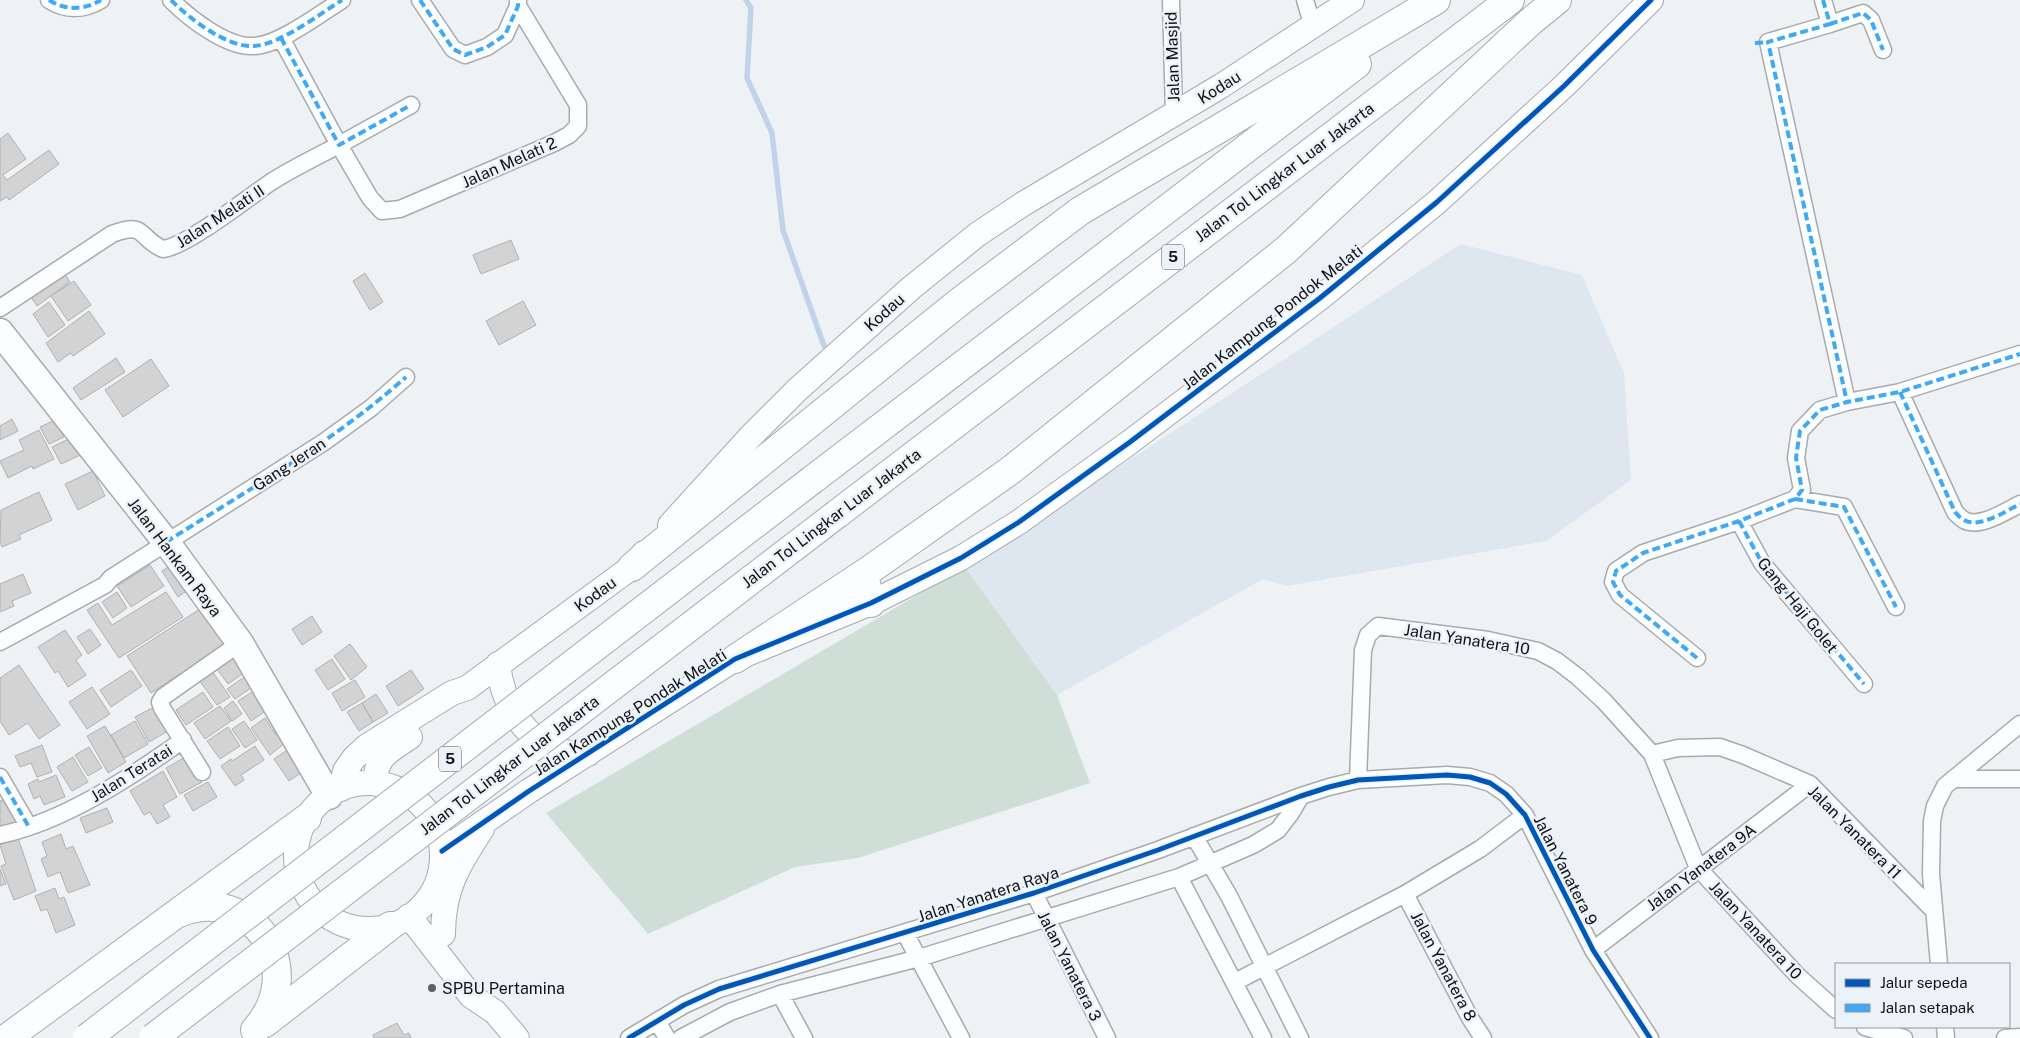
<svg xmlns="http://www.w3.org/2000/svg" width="2020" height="1038" font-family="'Public Sans',sans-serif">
<rect width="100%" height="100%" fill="#eef2f5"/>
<!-- built -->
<path fill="#dee7ef" d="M1461 244 1582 275 1624 373 1631 480 1546 541 1287 586 1263 579 1057 695 965 567Z"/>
<!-- green -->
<path fill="#cfdfd8" d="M965 567 1057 695 1090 783 858 858 795 867 648 934 546 813Z"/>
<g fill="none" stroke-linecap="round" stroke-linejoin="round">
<!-- stream -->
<path stroke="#c1d3e8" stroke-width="5.5" d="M746 0 751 8 747 78 772 133 783 230 824 346"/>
</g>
<!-- building -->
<path fill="#d3d3d3" stroke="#b0b1b1" d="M8 133 26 159 3 175 7 180 49 150 59 164 9 200 7 197 0 201V139Z
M511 240 519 259 481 274 473 255Z
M63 271 70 282 37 306 29 294Z
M365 273 383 302 370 310 353 281Z
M74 281 91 305 68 321 51 296Z
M523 301 536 325 499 345 486 321Z
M49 302 65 325 48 337 33 314Z
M89 311 105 334 73 356 71 353 58 362 46 343Z
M116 358 125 372 81 400 73 388Z
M151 359 169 386 123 417 105 390Z
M12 419 18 431 0 440V426Z
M55 420 64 437 49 444 40 427Z
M39 430 54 459 33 469 32 466 8 478 0 461 24 450 19 440Z
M79 434 87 452 61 464 52 447Z
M93 471 105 496 78 510 65 484Z
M39 492 52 520 19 535 21 539 2 547 0 542 1 510Z
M179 560 195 585 178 597 162 571Z
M150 565 164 586 131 607 117 586Z
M23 574 31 593 12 601 14 606 0 612V584Z
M117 592 127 608 113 618 102 602Z
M166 592 183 617 119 658 87 610 98 603 112 625Z
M203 607 227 643 151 693 127 656Z
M312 616 322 632 302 645 292 629Z
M90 629 101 645 88 654 77 637Z
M65 630 82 655 76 660 86 675 68 687 58 671 55 673 38 647Z
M350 644 367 667 351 680 334 656Z
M235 657 245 672 228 684 217 669Z
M332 659 345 679 328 690 315 670Z
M19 665 60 725 39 739 28 723 9 735 0 721V678Z
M131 670 142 686 111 707 100 690Z
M411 670 424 689 398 706 386 686Z
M212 671 230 697 217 705 199 680Z
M253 671 260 682 235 699 227 689Z
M355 680 365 697 342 711 332 693Z
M92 687 110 714 87 729 69 702Z
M260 687 273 706 251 721 238 701Z
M203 692 213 707 186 725 176 710Z
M376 694 388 713 373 722 362 703Z
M233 701 242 714 232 721 224 708Z
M362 703 373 722 359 731 347 712Z
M220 706 231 721 205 739 194 723Z
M154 707 168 731 149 742 135 717Z
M265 718 276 735 285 729 291 738 270 755 251 728Z
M135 721 148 744 124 758 111 735Z
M244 721 257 740 245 748 232 729Z
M105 726 126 762 108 773 87 736Z
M228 727 240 746 220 759 207 741Z
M42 745 52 772 37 777 31 763 20 767 15 756Z
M255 746 264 760 241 775 244 780 235 786 221 766 231 759 232 761Z
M89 747 102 768 88 776 75 755Z
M290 748 305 770 289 781 274 759Z
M187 756 202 782 180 794 166 768Z
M73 757 88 782 72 791 57 767Z
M163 771 177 797 163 805 170 817 157 824 150 812 144 815 130 791Z
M56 775 65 797 44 805 40 796 34 799 28 784 38 779 39 782Z
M208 782 217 797 193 811 184 795Z
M8 797 18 823 0 830V801Z
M107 808 113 822 86 833 80 818Z
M61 834 66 849 73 846 90 885 68 893 60 872 48 877 41 859 47 856 42 842Z
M18 838 36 891 14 900 1 866 6 864 0 845Z
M0 869 6 884 0 886Z
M55 888 59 899 64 897 75 925 56 933 47 909 41 911 35 896Z
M397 1023 404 1035 409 1033 411 1038H374L373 1035Z"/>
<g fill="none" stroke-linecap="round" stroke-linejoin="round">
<defs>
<path id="street" d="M49 0C66 11 84 10 101 0
M171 0C189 18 227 48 254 46 279 45 320 14 342 0
M420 0 453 49 465 55 487 47 505 35 518 6V0
M1171 0 1174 115
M1305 0 1313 27
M1823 0 1830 24 1768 42 1847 402
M1830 24 1863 13 1871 20 1883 50
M281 38 339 145 411 105
M0 308 112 234C148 221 137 238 163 249 186 247 249 197 271 182 293 168 316 157 339 145L370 198 382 211 400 209 554 143 569 135 578 126V105L518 6
M1900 392 1955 512C1957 514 1960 518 1964 520 1979 529 2006 511 2020 504
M1795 499 1844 507 1896 607
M1739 521 1762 563 1864 684
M0 642 105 585 111 578 324 442 371 408 406 377
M1697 658 1620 595 1613 582 1616 571 1643 553 1739 521 1795 499 1802 490 1796 458 1800 431 1820 410 1847 402 1900 392 2020 354
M1652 754 1678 748 1720 747 1743 755 1810 784 1934 911
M202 772 162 708 160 702 163 697 240 643
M0 777 29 827
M1953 779H2020
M1358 780 1363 650 1368 635 1378 626 1488 640 1538 651 1557 661 1578 677 1604 701 1652 754 1698 868 1798 976 1836 1010
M0 835C63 822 131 777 183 740
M1194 836 1229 896 1300 1038
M1179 877 1263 1038
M1034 893 1107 1038
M1405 894 1470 1018 1483 1038
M905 933 961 1038
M1593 950 1810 784
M1939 964 1931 874 1932 821 1935 806 1945 786 2020 724
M1235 982 1405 894 1480 849 1525 815
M780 994 804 1038
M657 1021 667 1038
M1865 1027 1904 1038
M1945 1027 1946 1038
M629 1038 684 1005 719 989 1034 893 1158 850 1301 796 1329 787 1358 780 1447 775 1470 777 1490 783 1506 794 1525 815 1593 950 1650 1038
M681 1038 730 1012 780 994 919 958 1179 877 1253 845 1278 830 1291 813 1301 796
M2005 1038 2020 1037"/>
<path id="secondary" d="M670 525 750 437 797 390 911 288 978 234 1023 204 1221 86 1352 0
M498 664C502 702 523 739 561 751 569 754 579 753 588 754
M296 856a73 73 0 1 1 146 0a73 73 0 1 1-146 0Z
M376 784C374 756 390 751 410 737
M341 789 345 771 354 758 367 746 452 693 467 688 632 567 644 553
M442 851 529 791 735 659 871 603 961 558 1019 522 1130 442 1320 298 1437 202 1564 86 1651 0
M409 916 471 996 495 1012 517 1038
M443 934C443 890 458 865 482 829"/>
<path id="primary" d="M0 332 170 547 240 643 329 796"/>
<path id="highway" d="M812 480 1357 64
M837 514 1510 0
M632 567 958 303 1080 211 1436 0
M871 603 865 580 868 571 1011 470 1286 250 1530 22 1557 0
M735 659 868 571
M179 913C252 883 310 969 255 1030
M265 1023 390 926
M7 1038 307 818"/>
</defs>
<!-- street casing -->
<use href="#street" stroke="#a8abae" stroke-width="19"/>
<!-- secondary casing -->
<use href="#secondary" stroke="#a8abae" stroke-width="26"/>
<!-- primary casing -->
<use href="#primary" stroke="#a8abae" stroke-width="29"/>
<!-- highway casing -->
<use href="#highway" stroke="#a8abae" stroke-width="30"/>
<!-- street -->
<use href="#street" stroke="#fcfdfe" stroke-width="16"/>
<!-- secondary -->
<use href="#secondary" stroke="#fcfdfe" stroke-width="24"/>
<!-- primary -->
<use href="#primary" stroke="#fcfdfe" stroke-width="26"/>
<!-- highway -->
<use href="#highway" stroke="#fcfdfe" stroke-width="28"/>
<defs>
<path id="highway-bridge" d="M87 1038 812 480
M153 1038 837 514"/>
</defs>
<!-- highway-bridge casing -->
<use href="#highway-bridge" stroke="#a8abae" stroke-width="30" stroke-linecap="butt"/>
<!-- highway-bridge -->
<use href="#highway-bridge" stroke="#fcfdfe" stroke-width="28"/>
<!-- quiet -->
<path stroke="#3fa9f5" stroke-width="4" stroke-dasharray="8 4" stroke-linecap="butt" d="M49 0C66 11 84 10 101 0
M171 0C189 18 227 48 254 46 279 45 320 14 342 0
M420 0 453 49 465 55 487 47 505 35 518 6V0
M1823 0 1830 24 1768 42 1847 402
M1830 24 1863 13 1871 20 1883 50
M281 38 339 145 411 105
M1755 43 1768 42
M1900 392 1955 512C1957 514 1960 518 1964 520 1979 529 2006 511 2020 504
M1795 499 1844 507 1896 607
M1739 521 1762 563 1864 684
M166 542C248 490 333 442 406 377
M1697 658 1620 595 1613 582 1616 571 1643 553 1739 521 1795 499 1802 490 1796 458 1800 431 1820 410 1847 402 1900 392 2020 354
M0 777 29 827"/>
<defs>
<path id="cycleway" d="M442 851 529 791 735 659 871 603 961 558 1019 522 1130 442 1320 298 1437 202 1564 86 1651 0
M629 1038 684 1005 719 989 1034 893 1158 850 1301 796 1329 787 1358 780 1447 775 1470 777 1490 783 1506 794 1525 815 1593 950 1650 1038"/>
</defs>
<!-- cycleway casing -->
<use href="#cycleway" stroke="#ebf2f8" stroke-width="8"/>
<!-- cycleway -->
<use href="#cycleway" stroke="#0057b8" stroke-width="5"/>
</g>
<!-- markers -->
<circle fill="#5e6063" stroke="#ebf2f8" stroke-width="2" cx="432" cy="988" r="5"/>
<g text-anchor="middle" stroke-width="5" stroke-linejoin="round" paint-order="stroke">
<!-- shield labels -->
<g fill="#ebf2f8" stroke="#525558" stroke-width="1">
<rect x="1162" y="244.5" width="22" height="25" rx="4"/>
<rect x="439" y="746.5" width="22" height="25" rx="4"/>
</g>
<g font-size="15" font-weight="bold" fill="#101214">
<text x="1173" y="262">5</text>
<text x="450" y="764">5</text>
</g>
<!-- street labels -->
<g font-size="16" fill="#101214" stroke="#ebf2f8">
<text transform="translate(1172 57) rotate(-92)" y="6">Jalan Masjid</text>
<text transform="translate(1219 87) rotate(-32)" y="6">Kodau</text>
<text transform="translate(509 162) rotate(-24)" y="6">Jalan Melati 2</text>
<text transform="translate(1284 172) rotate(-37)" y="6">Jalan Tol Lingkar Luar Jakarta</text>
<text transform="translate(220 216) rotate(-33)" y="6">Jalan Melati II</text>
<text transform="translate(884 312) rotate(-42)" y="6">Kodau</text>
<text transform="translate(1272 317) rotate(-38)" y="6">Jalan Kampung Pondok Melati</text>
<text transform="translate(289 464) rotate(-33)" y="6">Gang Jeran</text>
<text transform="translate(831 518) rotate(-37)" y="6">Jalan Tol Lingkar Luar Jakarta</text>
<text transform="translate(175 557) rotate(53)" y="6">Jalan Hankam Raya</text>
<text transform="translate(595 594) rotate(-36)" y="6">Kodau</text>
<text transform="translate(1798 605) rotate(51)" y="6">Gang Haji Golet</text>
<text transform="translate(1467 639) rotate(9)" y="6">Jalan Yanatera 10</text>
<text transform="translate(630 712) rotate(-32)" y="6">Jalan Kampung Pondak Melati</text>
<text transform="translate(509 765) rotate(-37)" y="6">Jalan Tol Lingkar Luar Jakarta</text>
<text transform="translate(131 773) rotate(-32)" y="6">Jalan Teratai</text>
<text transform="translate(1855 832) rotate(45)" y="6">Jalan Yanatera 11</text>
<text transform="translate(1701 867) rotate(-37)" y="6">Jalan Yanatera 9A</text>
<text transform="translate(1566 870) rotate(63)" y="6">Jalan Yanatera 9</text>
<text transform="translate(988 894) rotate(-18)" y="6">Jalan Yanatera Raya</text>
<text transform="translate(1756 930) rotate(47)" y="6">Jalan Yanatera 10</text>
<text transform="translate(1070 966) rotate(63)" y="6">Jalan Yanatera 3</text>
<text transform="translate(1444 966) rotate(62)" y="6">Jalan Yanatera 8</text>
</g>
<!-- poi labels -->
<g font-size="16" fill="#101214" stroke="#ebf2f8" text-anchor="start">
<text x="442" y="994">SPBU Pertamina</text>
</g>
</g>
<!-- legend -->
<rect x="1835" y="963" width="175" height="65" fill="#ebf2f8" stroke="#93989d"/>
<rect x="1845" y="979" width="25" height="8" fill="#0057b8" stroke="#93989d"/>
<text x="1880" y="988" font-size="15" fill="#101214">Jalur sepeda</text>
<rect x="1845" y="1004" width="25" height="8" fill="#3fa9f5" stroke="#93989d"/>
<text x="1880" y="1013" font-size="15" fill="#101214">Jalan setapak</text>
</svg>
